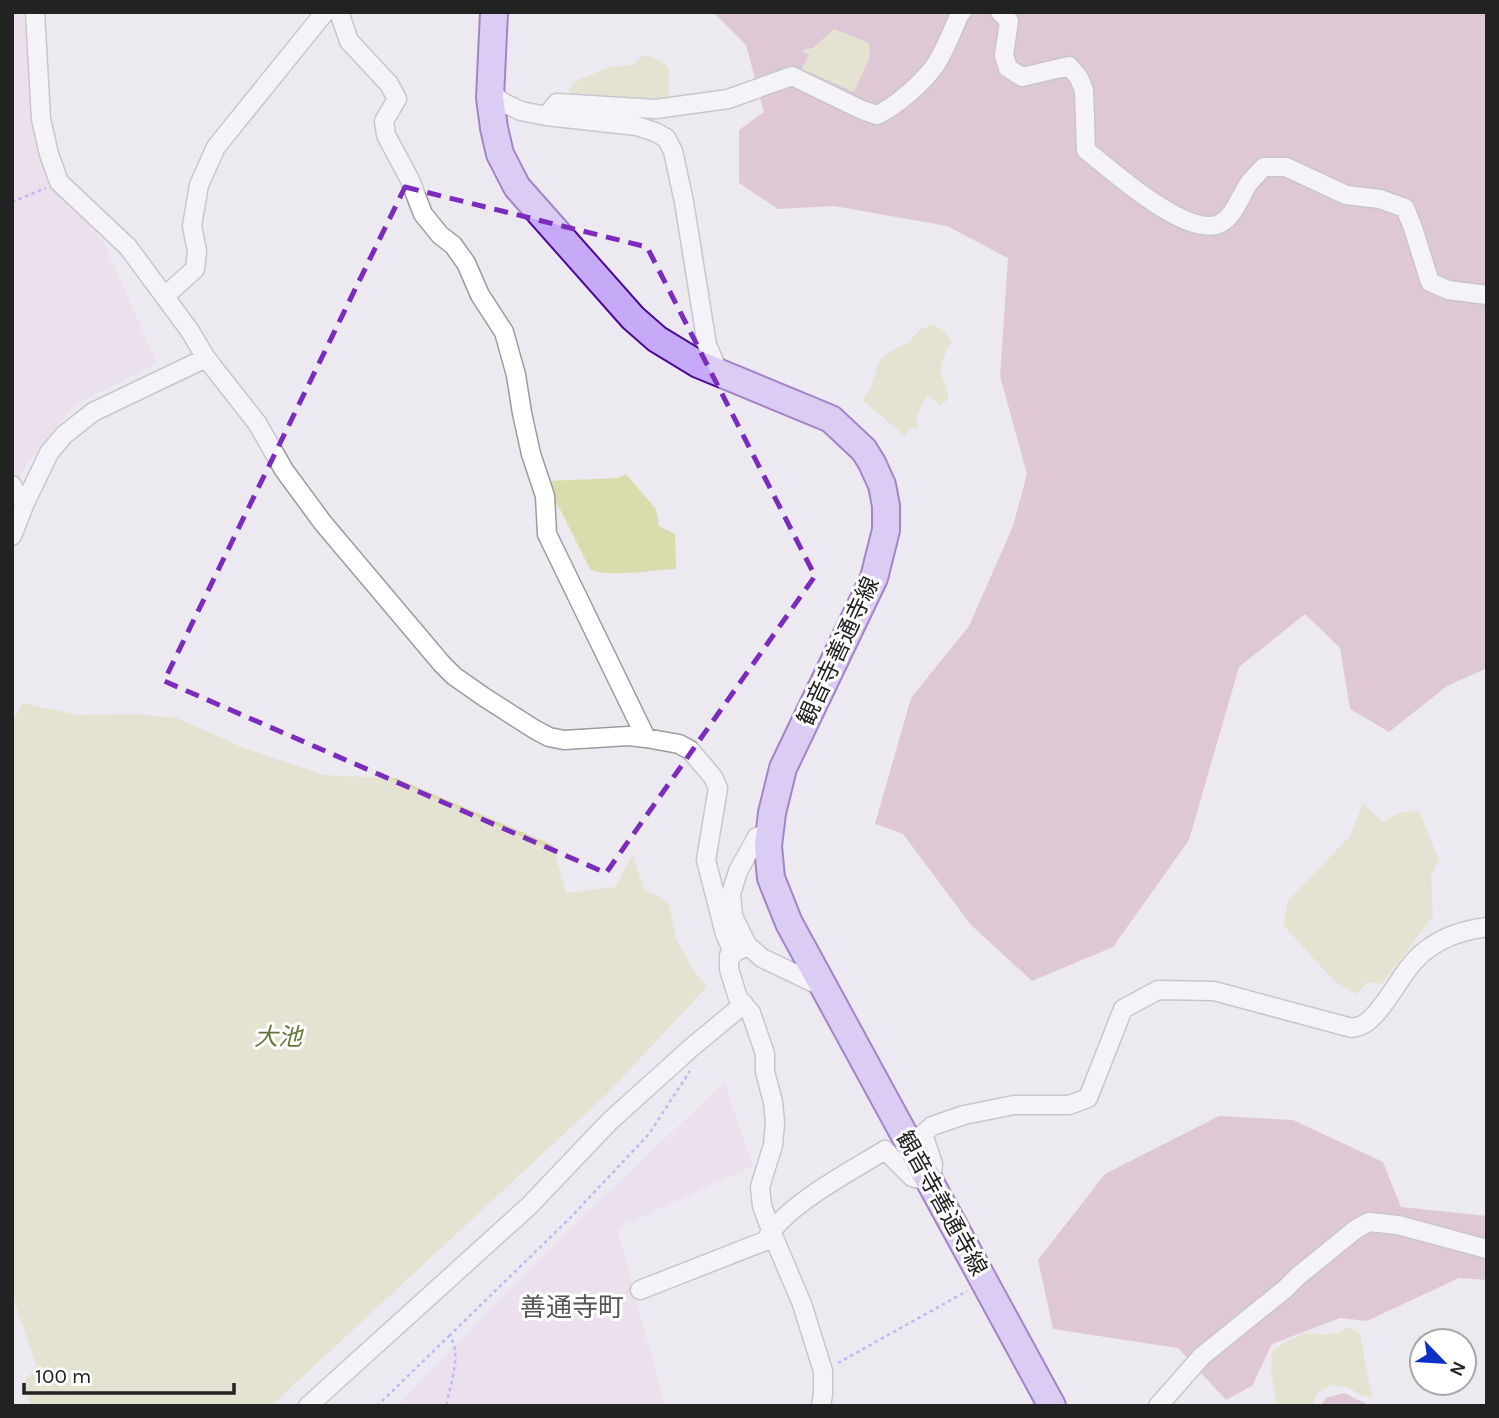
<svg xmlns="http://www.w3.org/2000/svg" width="1499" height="1418" font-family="Karla,'Noto Sans JP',sans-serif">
<rect width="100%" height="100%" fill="#ede9f1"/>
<!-- farmland -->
<path fill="#ebd6ee" d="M12 12H23L44 173 104 243 157 363 74 405 25 467 12 493Z
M724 1082 753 1166 617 1228 665 1406H396L566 1233Z"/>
<!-- forest -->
<path fill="#cea1b7" d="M713 12H1487V668L1447 686 1389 732 1350 709 1340 648 1305 614 1239 667 1189 840 1113 947 1032 981 971 925 903 834 875 824 911 698 969 626 1013 526 1027 474 1000 376 1008 258 947 226 834 206 778 209 739 183V130L764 112 746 45Z
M1219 1116 1293 1120 1383 1162 1401 1207 1487 1216V1280L1459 1278 1367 1321 1340 1318 1272 1344 1252 1386 1226 1400 1178 1348 1053 1329 1038 1260 1105 1174Z
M1344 1393 1371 1406H1320L1326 1398Z"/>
<!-- water -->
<path fill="#dadcad" d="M834 29 869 43 870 57 854 92 802 69 809 55 801 50 813 48Z
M648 56 661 61 669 69V102L566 99 570 89 577 80 611 67 633 65 640 57Z
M932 325 945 331 952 342C935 369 941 370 949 398L941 406 928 396 923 402 916 418 918 429 910 428 907 432 906 437 862 400 870 390 879 361 889 352 909 342 919 330Z
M626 474 656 509 659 526 675 534 676 569C655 570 607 578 590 569L560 509 550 495 548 481 618 478Z
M22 703 78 715 136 714 177 718 244 748 324 775 396 778 553 845 566 893 615 887 633 854 644 890 658 896 669 904 676 939 692 968 707 987 607 1094 271 1406H30L24 1381 37 1368 12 1294V721Z
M1363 803 1383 822 1400 812 1419 811 1439 860 1431 876 1433 916 1382 984 1369 982 1356 994 1335 982 1283 925 1288 901 1350 836Z
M1349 1327 1360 1334 1372 1398 1360 1395 1351 1389 1332 1384 1317 1394 1312 1406H1277L1271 1372 1272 1352 1286 1341 1306 1333 1324 1335 1338 1333Z"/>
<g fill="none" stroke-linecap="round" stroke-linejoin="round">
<defs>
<path id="minor" d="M35 12 41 119 49 154 59 182 128 247 190 331 206 358 257 423 284 470 323 523 442 664 454 676 484 697 534 729 549 737 564 740 628 736 646 738 679 744 690 750 713 777 718 788 706 860 725 934 734 954
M339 12 349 41 389 84 397 99 384 121 386 135 410 180 423 214 440 235 453 245 466 263 480 295 504 332 516 375 522 413 531 454 545 496 547 534 646 738
M1000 12 1009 21 1004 55 1008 68 1022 77 1069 66 1079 78 1084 90 1086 150C1110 169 1189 241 1221 223 1235 215 1240 196 1249 183 1253 178 1259 172 1264 167H1286L1346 195 1380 199 1405 208 1413 228 1430 282 1448 290 1487 295
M490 90 502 102 521 111 546 116 637 126 655 132 666 138 673 151 684 202 707 345 719 373
M546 116 557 103 656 109 728 99 792 76 862 110 877 115C895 107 925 81 936 64 946 49 952 30 960 14L962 12
M165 296 195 269 197 251 192 226 199 185 216 147 325 12
M12 485 15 491 25 503
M12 536 25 503 49 453 64 435 93 412 206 358
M770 832 757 837 738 871 731 894 733 916 747 945 762 958 825 988
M747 945 729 956V969L738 998 751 1013 765 1054V1072L773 1102 775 1123 773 1145 760 1187 762 1206 774 1238 802 1304 823 1371V1394L821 1406
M640 1290 765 1241C785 1205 850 1172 885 1150L912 1177 931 1182 933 1164 923 1134 932 1126 964 1115 1014 1105H1069L1088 1098 1123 1009 1158 990 1214 991 1352 1028C1355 1027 1359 1027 1362 1025 1377 1019 1397 983 1407 970 1426 943 1455 931 1487 927
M308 1406 529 1206 610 1121 692 1047 744 1004
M1158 1406 1202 1356 1285 1289 1297 1277 1356 1229 1369 1222 1398 1225 1487 1249"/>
<path id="primary" d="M494 12 490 98 494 128 500 154 517 187 633 318 657 339 698 364 831 419 864 450 872 463 882 485 886 506V530L874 578 783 768 772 813 768 846 771 878 789 923 1052 1406"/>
</defs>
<!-- minor casing -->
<use href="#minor" stroke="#9c9c9c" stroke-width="21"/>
<!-- primary casing -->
<use href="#primary" stroke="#4c0a96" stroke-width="30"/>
<!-- path -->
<path stroke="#7a85f2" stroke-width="2.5" stroke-dasharray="3.5 3.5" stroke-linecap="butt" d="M12 202 46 188
M449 1336 570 1218 649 1134 690 1071
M838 1363 967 1291
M377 1406 449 1336C463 1351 450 1386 446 1406"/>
<!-- minor -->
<use href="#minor" stroke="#fff" stroke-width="18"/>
<!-- primary -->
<use href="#primary" stroke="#c6a9f7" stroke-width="26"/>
</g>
<!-- marked area -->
<path d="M0 0H1499V1418H0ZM405 187 647 247 815 576 606 873 164 681Z" fill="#ede9f1" fill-opacity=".55" fill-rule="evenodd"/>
<path fill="none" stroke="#7b2cbf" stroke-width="5" stroke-dasharray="14 9" stroke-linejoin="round" d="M405 187 647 247 815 576 606 873 164 681Z"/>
<g text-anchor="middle" stroke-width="6" stroke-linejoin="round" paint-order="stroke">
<!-- street labels -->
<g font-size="23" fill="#222" stroke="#fff">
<text transform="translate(838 651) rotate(-65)" y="8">観音寺善通寺線</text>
<text transform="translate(942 1203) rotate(61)" y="8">観音寺善通寺線</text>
</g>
<!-- water labels -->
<g font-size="24" font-style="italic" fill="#64763c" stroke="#fff">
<text x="278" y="1045">大池</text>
</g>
<!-- quarter labels -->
<g font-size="26" fill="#555" stroke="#fff">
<text x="572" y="1316">善通寺町</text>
</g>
</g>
<!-- border -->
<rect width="1499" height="1418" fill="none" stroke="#222222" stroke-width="28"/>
<!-- north arrow -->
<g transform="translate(1443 1362) rotate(115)"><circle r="33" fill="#ffffff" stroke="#a7a7a7" stroke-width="2"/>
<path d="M0-5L12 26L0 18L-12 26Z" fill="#0d31c6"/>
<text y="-10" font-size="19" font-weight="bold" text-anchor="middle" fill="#222222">N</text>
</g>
<!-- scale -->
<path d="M24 1383v10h210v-10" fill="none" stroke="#222222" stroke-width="3.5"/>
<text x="35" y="1383" font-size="21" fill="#222222" stroke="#ffffff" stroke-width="5" paint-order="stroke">100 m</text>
</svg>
